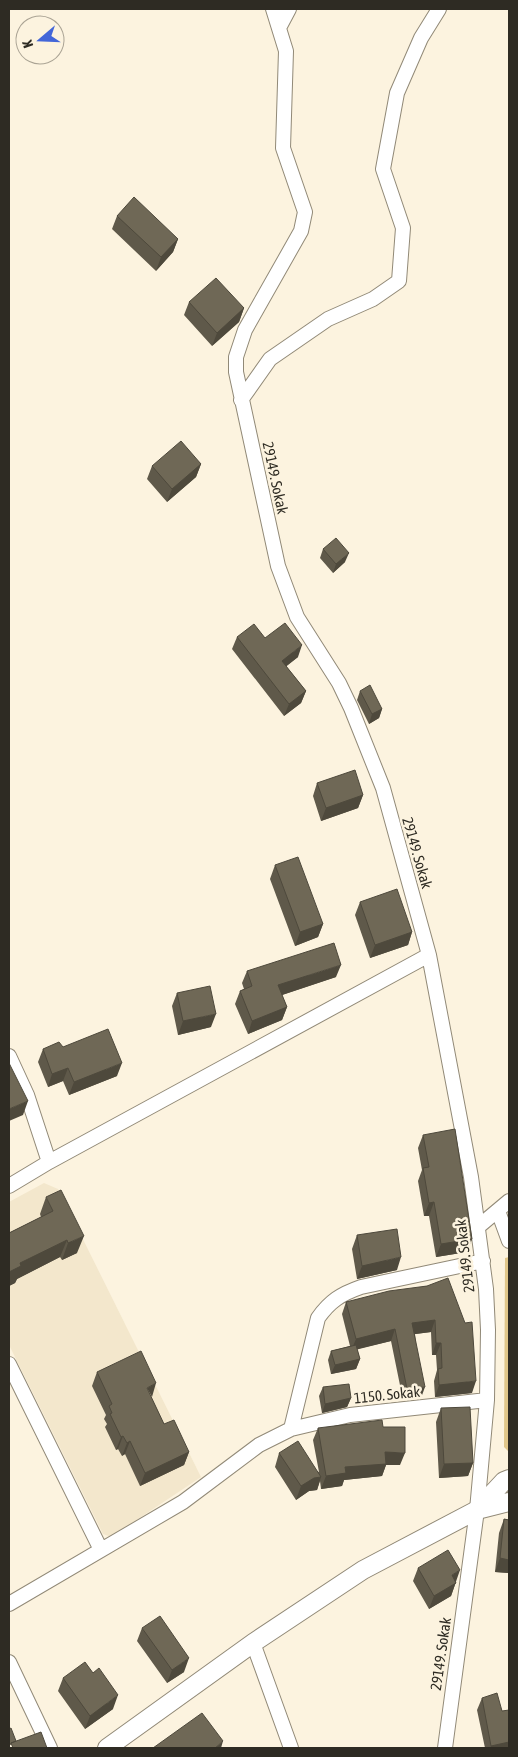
<svg xmlns="http://www.w3.org/2000/svg" width="518" height="1757" font-family="'Asap Condensed',sans-serif">
<rect width="100%" height="100%" fill="#fcf3df"/>
<!-- built -->
<path fill="#f3e7cc" d="M44 1183 58 1189 201 1477 111 1537 103 1534 9 1345V1202Z"/>
<!-- green -->
<path fill="#e0c689" d="M509 1257V1452L504 1447 505 1258Z"/>
<g fill="none" stroke-linecap="round" stroke-linejoin="round">
<defs>
<path id="minor" d="M273 9 286 51 283 148 305 212 301 231 245 330 236 357V372L278 566 297 617 339 683 351 708 383 788 429 955 471 1177 486 1289 488 1330 487 1400 477 1510 445 1748
M280 26 289 9
M241 400 270 359 328 319 373 299 399 281 403 228 383 169 397 93 421 38 439 9
M9 1056 27 1095 49 1162
M9 1186 49 1162 429 955
M498 1211 509 1241
M478 1227 509 1201
M9 1364 101 1550
M291 1429 350 1415 487 1400
M9 1604 183 1502 259 1445 291 1429 318 1318C330 1301 341 1294 361 1287L483 1261
M253 1643 291 1748
M9 1662 50 1748"/>
<path id="major" d="M477 1510 504 1481 509 1479
M107 1748 253 1643 363 1570 477 1510 509 1502"/>
</defs>
<!-- minor casing -->
<use href="#minor" stroke="#918977" stroke-width="16"/>
<!-- major casing -->
<use href="#major" stroke="#918977" stroke-width="20"/>
<!-- minor -->
<use href="#minor" stroke="#fff" stroke-width="14"/>
<!-- major -->
<use href="#major" stroke="#fff" stroke-width="18"/>
</g>
<!-- wall -->
<path fill="#5f594a" d="M117 216 178 239 173 252 156 271 112 229Z
M189 302 244 308 239 322 212 346 184 315Z
M201 464 196 477 167 502 147 479 152 466Z
M323 549 345 562 333 573 320 558Z
M237 637 265 638 298 657 286 666 306 691 301 703 284 716 232 649Z
M360 691 382 709 379 718 369 724 357 700Z
M317 783 363 795 358 808 321 821 313 796Z
M275 865 323 924 318 937 295 946 270 879Z
M360 902 412 932 408 945 370 958 355 915Z
M247 971 336 977 282 995 287 1007 282 1020 248 1034 235 1004 240 991 244 989 242 983Z
M177 993 211 1027 178 1035 172 1006Z
M63 1047 117 1076 69 1095 63 1081 48 1087 38 1062 43 1049Z
M423 1135 472 1239 467 1252 436 1257 429 1216H424L418 1181 422 1170 418 1148Z
M46 1197 77 1253 62 1260 60 1257 17 1279 15 1283 9 1286V1233L41 1217 40 1214Z
M357 1235 397 1270 357 1279 352 1249Z
M427 1286 472 1393 435 1397 434 1381 437 1370 436 1355H432L431 1332 415 1334 421 1398 403 1400 391 1341 357 1349 360 1359 356 1369 331 1374 328 1360 331 1351 350 1346 342 1314 346 1302Z
M97 1372 151 1397 164 1424 189 1452 184 1465 140 1486 125 1454 122 1456 118 1449 116 1450 105 1427 107 1424 104 1419 106 1415 92 1386Z
M323 1387 351 1398 347 1407 322 1413 319 1396Z
M441 1408 473 1463 468 1476 439 1478 436 1422Z
M383 1427 400 1465H386L382 1476 344 1480 342 1486 321 1489 320 1481 317 1490 309 1491 296 1500 275 1467 279 1453 319 1472 313 1440 318 1428Z
M504 1519 509 1520V1573L495 1572 499 1533Z
M418 1568 456 1582 451 1596 429 1609 413 1581Z
M142 1628 184 1672 167 1683 137 1641Z
M63 1678 113 1709 85 1729 58 1691Z
M482 1698 502 1711 509 1748H485L477 1710Z"/>
<!-- shaded-wall -->
<path fill="#4e493c" d="M178 239 173 252 156 271 161 257Z
M244 308 239 322 212 346 217 333Z
M201 464 196 477 167 502 172 489Z
M349 553 345 562 333 573 336 564Z
M302 645 298 657 278 673 282 661Z
M306 691 301 703 284 716 289 704Z
M382 709 379 718 369 724 372 714Z
M363 795 358 808 321 821 326 808Z
M323 924 318 937 295 946 300 932Z
M412 932 408 945 370 958 375 945Z
M341 965 336 977 273 998 278 985Z
M287 1007 282 1020 248 1034 252 1021Z
M216 1014 211 1027 178 1035 183 1021Z
M122 1063 117 1076 69 1095 74 1082Z
M68 1068 63 1081 48 1087 52 1074Z
M28 1101 23 1115 9 1121V1109Z
M434 1202 429 1216H424L429 1203Z
M84 1236 77 1253 62 1260 68 1243Z
M472 1239 467 1252 436 1257 441 1244Z
M67 1240 60 1257 17 1279 15 1283 9 1286V1272L20 1263Z
M401 1257 397 1270 357 1279 362 1266Z
M435 1320 431 1332 408 1335 412 1323Z
M395 1329 391 1341 351 1351 356 1339Z
M436 1343H441L436 1355H432Z
M360 1359 356 1369 331 1374 335 1365Z
M476 1381 472 1393 435 1397 439 1385Z
M156 1383 152 1397 147 1388Z
M425 1387 421 1398 403 1400 407 1389Z
M351 1398 347 1407 322 1413 325 1404Z
M123 1436 118 1449 116 1450 121 1437Z
M130 1441 125 1454 122 1456 127 1443Z
M189 1452 184 1465 140 1486 145 1473Z
M385 1452 405 1453 400 1465H386L382 1476 344 1480 342 1486 321 1489 326 1476 345 1467Z
M473 1463 468 1476 439 1478 444 1464Z
M321 1477 317 1490 309 1491 296 1500 301 1486 314 1478Z
M500 1558 509 1560V1573L495 1572Z
M460 1570 451 1596 429 1609 434 1596 452 1575Z
M189 1658 184 1672 167 1683 172 1670Z
M118 1695 113 1709 85 1729 90 1716Z
M223 1741 221 1748H215Z
M509 1742V1748H490L491 1746Z"/>
<!-- building -->
<path fill="#6f6856" stroke="#4e493c" d="M134 197 178 239 161 257 117 216Z
M216 278 244 308 217 333 189 302Z
M181 441 201 464 172 489 152 466Z
M336 538 349 553 336 564 323 549Z
M285 623 302 645 282 661 306 691 289 704 237 637 254 624 265 638Z
M370 685 382 709 372 714 360 691Z
M355 770 363 795 326 808 317 783Z
M298 857 323 924 300 932 275 865Z
M397 889 412 932 375 945 360 902Z
M334 943 341 965 278 985 287 1007 252 1021 240 991 252 986 247 971Z
M210 986 216 1014 183 1021 177 993Z
M108 1029 122 1063 74 1082 68 1068 52 1074 43 1049 59 1042 63 1047Z
M9 1063 28 1101 9 1109Z
M455 1129 472 1239 441 1244 434 1202 429 1203 423 1168 429 1167 423 1135Z
M61 1190 84 1236 68 1243 67 1240 20 1263 21 1266 9 1272V1233L53 1211 46 1197Z
M397 1229 401 1257 362 1266 357 1235Z
M448 1278 465 1323 472 1322 476 1381 439 1385 438 1369 442 1368 441 1343H436L435 1320 412 1323 425 1387 407 1389 395 1329 356 1339 346 1302 389 1291 427 1286Z
M356 1345 360 1359 335 1365 331 1351Z
M141 1351 156 1383 147 1388 164 1424 174 1420 189 1452 145 1473 130 1441 127 1443 123 1436 121 1437 110 1414 112 1413 109 1406 112 1404 97 1372Z
M349 1384 351 1398 325 1404 323 1387Z
M470 1407 473 1463 444 1464 441 1408Z
M382 1420 383 1427H405V1453L385 1452 386 1464 345 1467 346 1473 326 1476 318 1428Z
M298 1441 321 1477 314 1478 301 1486 279 1453Z
M504 1519 509 1520V1560L500 1558Z
M448 1550 460 1570 452 1575 456 1583 434 1596 418 1568Z
M160 1616 189 1658 172 1670 142 1628Z
M85 1662 93 1673 99 1668 118 1695 90 1716 63 1678Z
M497 1693 502 1711 509 1710V1742L491 1746 482 1698Z
M202 1713 223 1741 215 1748H153Z
M11 1728 16 1741 11 1743V1744L9 1745V1729Z
M41 1732 47 1748H13L11 1743Z"/>
<g text-anchor="middle" stroke-width="5" stroke-linejoin="round" paint-order="stroke">
<!-- street labels -->
<g font-size="15" fill="#2e2b23" stroke="#fcf3df">
<text transform="translate(275 478) rotate(78)" y="5">29149. Sokak</text>
<text transform="translate(417 853) rotate(74)" y="5">29149. Sokak</text>
<text transform="translate(465 1256) rotate(-97)" y="5">29149. Sokak</text>
<text transform="translate(387 1395) rotate(-6)" y="5">1150. Sokak</text>
<text transform="translate(441 1654) rotate(-82)" y="5">29149. Sokak</text>
</g>
</g>
<!-- border -->
<rect width="518" height="1757" fill="none" stroke="#2e2b23" stroke-width="20"/>
<!-- north arrow -->
<g transform="translate(40 40) rotate(251)"><circle r="24" fill="#fcf3df" stroke="#aaa394"/>
<path d="M0-4L9 19L0 12L-9 19Z" fill="#4366d8"/>
<text y="-8" font-size="14" font-weight="bold" text-anchor="middle" fill="#2e2b23">K</text>
</g>
</svg>
